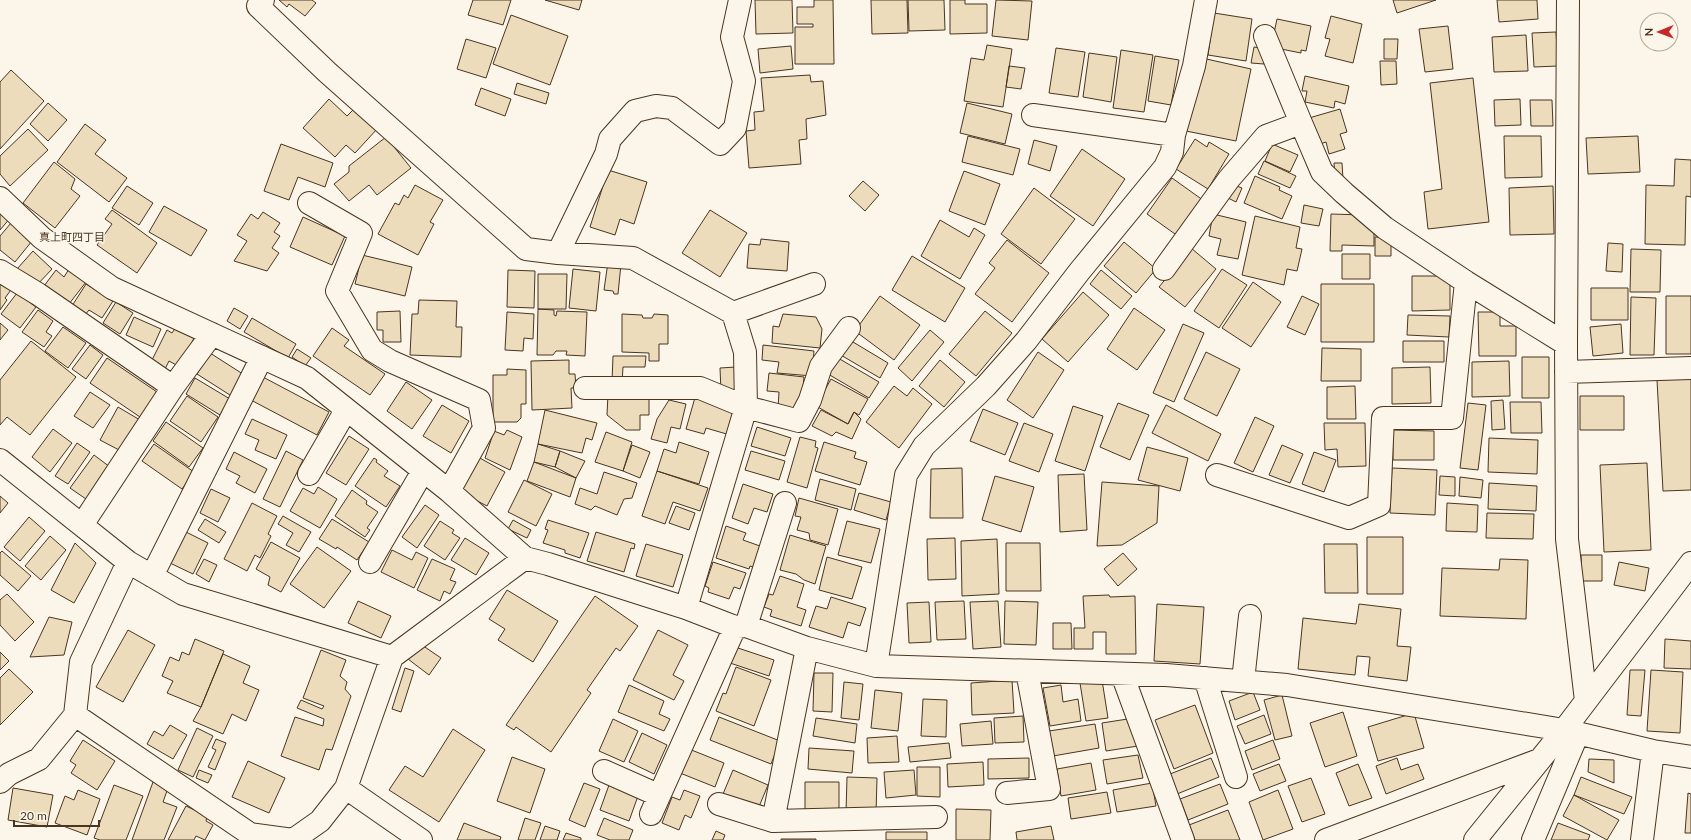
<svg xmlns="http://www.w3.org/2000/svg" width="1691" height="840" font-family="Lato,'Noto Sans JP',sans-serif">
<rect width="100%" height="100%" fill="#fbf6e9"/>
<!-- building -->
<path fill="#ecdcbc" stroke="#4a3520" d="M279 0H312L316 3 305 16 289 4 287 7Z
M473 0H511L503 25 468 15Z
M545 0H582L579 10Z
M755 0H792L793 33 756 34Z
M814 0H833L834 64H795V27H813V24H797V7H814Z
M871 0H907L908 33 872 34Z
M908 0H944L945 30 909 31Z
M950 0H965V4H987V33L950 34Z
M996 0 1032 1 1028 40 992 36Z
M1393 0H1436L1397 13Z
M1497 0H1537L1538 19 1499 22Z
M1214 13 1252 19 1246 61 1208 55Z
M511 15 568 36 550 85 493 64Z
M1331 16 1362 24 1353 63 1325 56 1330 39 1325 38Z
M1277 19 1311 26 1306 51 1301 50V53L1271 47Z
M1448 26 1453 69 1425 72 1419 29Z
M1556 32 1558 66 1534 67 1532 33Z
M1526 35 1528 71 1494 72 1492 37Z
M466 39 496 48 486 78 457 69Z
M1384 39H1398L1397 59H1384Z
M987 45 1012 49 1003 107 964 101 971 58 984 60Z
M791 46 793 69 760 73 758 49Z
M1254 47 1267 49 1264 64 1251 63Z
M1056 48 1085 52 1078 97 1049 93Z
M1121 50 1153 55 1144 112 1113 108Z
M1089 53 1117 57 1111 102 1083 97Z
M1155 56 1179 60 1171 105 1148 101Z
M1202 58 1251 69 1236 141 1186 131Z
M1380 61H1396L1397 84 1381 85Z
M1009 66 1025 68 1021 89 1006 87Z
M11 70 44 101 0 149V82Z
M810 75 811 82 823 81 826 115 806 119 807 139 799 140 801 164 749 168 746 131 755 130 754 112 764 111 761 78Z
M1305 76 1349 86 1345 104 1335 101 1334 108 1305 102 1307 91H1302Z
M1473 78 1489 222 1428 229 1424 192 1442 189 1430 83Z
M517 83 549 93 546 104 514 94Z
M481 88 511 99 505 116 475 105Z
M329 99 347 116 356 107 378 128 355 153 346 145 335 157 303 128Z
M1520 99 1521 125 1495 126 1494 100Z
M1530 100H1552L1553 126H1531Z
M48 103 67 120 48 141 30 124Z
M967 103 1012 114 1005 144 960 133Z
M1340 109 1347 132 1340 134 1345 149 1329 154 1326 142 1317 145 1309 118Z
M85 124 106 140 95 154 127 178 109 202 57 162Z
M28 129 48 150 10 186 0 174V156Z
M968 136 1020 149 1013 175 962 162Z
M1504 136H1541L1542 177 1505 178Z
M1638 136 1640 172 1588 174 1586 138Z
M386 137 411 168 377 195 369 185 349 201 334 184 349 172V166Z
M1195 139 1207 147 1209 142 1229 154 1208 189 1176 169Z
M1034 140 1057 146 1050 171 1028 164Z
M281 144 333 163 325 187 298 177 289 200 264 191Z
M1272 144 1298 155 1290 172 1265 161Z
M1082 149 1125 179 1093 226 1050 196Z
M1675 159 1691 160V197L1686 196 1685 245 1645 244 1646 185 1674 186Z
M1264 161 1296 176 1290 188 1258 174Z
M54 162 75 179 71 189 80 196 55 228 23 203Z
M1334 163H1342L1343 179H1335Z
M608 170 647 182 634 224 620 219 615 235 590 227Z
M964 171 1000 184 985 225 949 211Z
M1255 176 1280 187 1279 190 1292 196 1282 219 1244 203Z
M1172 178 1207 203 1182 239 1147 214Z
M863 181 879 195 865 211 849 196Z
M415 185 443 200 430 222 434 224 418 255 378 234 395 203 399 205 404 195 408 198Z
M1234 185 1242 188 1236 202 1228 198Z
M127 186 153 203 139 225 112 208Z
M1553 186 1554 234 1510 235 1509 188Z
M1034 188 1075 219 1041 264 1001 234Z
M1304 205 1323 209 1319 226 1301 223Z
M164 206 207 230 191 256 149 232Z
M0 207 11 217 0 230Z
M112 210 157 243 137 273 97 245 112 224 105 219Z
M710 210 747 233 720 277 682 253Z
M263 212 280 223 274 232 280 236 272 248 279 253 267 271 234 261 247 241 237 235 251 214 258 219Z
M1213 214 1246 222 1238 259 1217 255 1221 239 1209 236Z
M1331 214 1364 215 1374 222V246L1342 245V251H1330Z
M1255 216 1300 227 1296 248 1302 249 1297 271 1287 269 1284 285 1242 275Z
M303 217 345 236 332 265 290 247Z
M940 220 969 237 974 228 985 235 960 279 921 256Z
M11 223 32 241 15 262 0 250V236Z
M1375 237H1391V256H1375Z
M761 239 789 242 787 271 747 268 749 244 760 245Z
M1007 240 1049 273 1012 322 975 294 995 268 989 263Z
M1124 242 1156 269 1136 293 1104 266Z
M1608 243 1623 244 1622 272 1606 271Z
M1191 248 1216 269 1185 307 1159 287Z
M1631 249 1661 250 1660 292H1630Z
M33 251 52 269 36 286 17 269Z
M1342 254H1370V279H1342Z
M362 255 412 267 405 296 355 284Z
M912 256 965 288 945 322 892 290Z
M608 262 621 264 618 294H614L613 291 604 290Z
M69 269 86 282 69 304 44 286 56 270 64 277Z
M573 269 600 272 596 311 569 308Z
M1222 269 1247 285 1219 328 1194 311Z
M508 270 535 271 534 308 507 307Z
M1101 270 1132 296 1121 309 1090 284Z
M538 274H567L566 309H538Z
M1412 276H1450V310L1412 311Z
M0 278 13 287 5 298 7 300 0 310Z
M1253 282 1281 302 1251 347 1222 328Z
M86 284 113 301 102 318 89 310 85 315 72 306Z
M1321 284H1374V342H1321Z
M1591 288H1628V320H1591Z
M1083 292 1109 315 1068 362 1042 339Z
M17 293 36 307 20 328 1 314Z
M880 296 920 325 894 360 855 331Z
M1302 296 1319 304 1305 335 1287 327Z
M1666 296H1691V354H1666Z
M1631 297 1656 298 1654 355H1630Z
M419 300 457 301 456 327H462L461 357 410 355 412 314H418Z
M116 302 133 313 120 334 103 323Z
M234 308 248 316 240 329 227 321Z
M1134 308 1165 330 1137 370 1107 349Z
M538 309 554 310V315L556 316 557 311 587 312 585 356 566 355 567 351H556L553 355H537Z
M38 310 53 321 46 332 52 336 44 347 22 332Z
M400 311 401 342H383V330H377V312Z
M985 311 1012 333 976 376 949 354Z
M507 312 534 314 533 339 524 338 523 351 505 350Z
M1478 312H1500V326H1516V356H1479Z
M622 314 642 315 643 318H652L654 314 668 315V344H659V361H649V353L622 352Z
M783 314 816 317 822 329 820 348 772 343 773 326 779 327Z
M1408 315 1450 316 1449 337 1407 335Z
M134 317 161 329 153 347 126 335Z
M252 318 296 344 288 358 244 332Z
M0 323 8 330 0 340Z
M1183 324 1204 333 1174 402 1153 393Z
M1621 324 1623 353 1593 356 1590 327Z
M63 327 86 343 68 368 45 351Z
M176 327 195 336 180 367 169 361 165 369 151 362 167 330 172 333Z
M332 328 349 340 344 346 385 374 370 395 313 356Z
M930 330 944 342 912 381 898 368Z
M848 339 888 363 880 378 839 354Z
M31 341 76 377 30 435 7 417 0 425V380Z
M1403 341H1444V362H1403Z
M90 345 103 355 86 379 72 369Z
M763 345 814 351 812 376 777 373 779 362 762 360Z
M1322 348 1361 349V381H1321Z
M297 349 311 358 305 366 292 357Z
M1038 352 1064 370 1033 418 1007 400Z
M1206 352 1240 369 1217 416 1184 399Z
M210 353 246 376 233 397 197 374Z
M613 356H646L645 367H623L622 383 612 382Z
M1522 357H1549V398H1522Z
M107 358 157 392 140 417 90 383Z
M838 358 879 382 869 398 828 374Z
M569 360V374H575L576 388H571L572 408 532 410 531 361Z
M940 360 965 382 944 407 919 386Z
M1509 361 1510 396 1472 397V362Z
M736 367 737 391 721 392 720 368Z
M1430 367 1431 403 1392 404V368Z
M507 369 526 370V404H521V418L517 422H493V375H507Z
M769 373 804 377 801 410 778 408 779 392 767 391Z
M261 376 329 412 317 435 249 399Z
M195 378 230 399 220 415 186 394Z
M1691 378V490L1663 491 1657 380Z
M831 379 868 399 859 415 854 412 848 424 816 406Z
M406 382 432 400 412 429 387 411Z
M894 386 907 396 913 388 932 404 899 448 866 422Z
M1355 386 1356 419H1327V387Z
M90 392 110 405 93 428 74 416Z
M608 394 649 395V415H640V430H626L607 415Z
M696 394 738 406 730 435 706 428 704 434 686 429Z
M187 396 218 417 201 442 170 421Z
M1580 396H1624V430H1580Z
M669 400 686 404 680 429 671 427 667 443 651 439 657 419Z
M1503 400 1505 429 1492 430 1491 401Z
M1510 402H1541L1542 433H1511Z
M1118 403 1149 415 1130 460 1100 447Z
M1468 403 1486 405 1478 470 1460 468Z
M442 405 469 421 451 453 423 436Z
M1166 405 1221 434 1208 461 1152 433Z
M1073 406 1103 416 1085 471 1055 461Z
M118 407 140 420 131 437H127L119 450 100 440Z
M983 409 1018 423 1005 455 970 441Z
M545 410 597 423 592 440 586 438 582 453 538 444Z
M821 410 848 424 854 412 861 419 852 439 836 432 832 436 812 426Z
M1255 417 1274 426 1253 472 1234 463Z
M252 419 287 435 276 459 255 450 259 440 245 434Z
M166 422 203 448 189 467 153 441Z
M1024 423 1053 434 1039 472 1009 461Z
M1324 423H1365L1366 466 1338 467 1337 449 1325 450Z
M757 427 791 438 785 456 751 446Z
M53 429 72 443 50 472 32 457Z
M507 430 522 437 510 470 485 458 494 431 504 435Z
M1393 430 1434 431V460H1393Z
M606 432 632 442 623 471 595 462Z
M349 436 369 449 346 485 326 473Z
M800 437 816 441 815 447 818 448 807 488 787 482Z
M1489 438 1538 440 1537 474 1488 472Z
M679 442 709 452 699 484 657 471 664 449 676 453Z
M824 442 856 452 854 458 867 462 860 485 815 471Z
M77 443 90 452 68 484 55 476Z
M154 444 194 472 182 489 142 461Z
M538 444 560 451 555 467 534 462Z
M632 445 650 452 640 478 623 471Z
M1282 445 1303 454 1290 483 1269 475Z
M1147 447 1188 458 1180 491 1138 480Z
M286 451 303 460 280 507 263 499Z
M560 451 585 461 576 478 555 467Z
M751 451 785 461 779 480 745 470Z
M234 452 267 469 255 493 236 483 240 476 226 469Z
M1314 452 1336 460 1324 492 1302 484Z
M94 455 110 467 86 499 70 488Z
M478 457 505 472 487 506 460 492Z
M374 458 377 460 376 462 388 471 384 476 400 486 386 507 355 486Z
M534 462 576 478 570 497 527 481Z
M1647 463 1651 550 1604 552 1600 465Z
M962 468 963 518H930L931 469Z
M1392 468 1437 470 1435 515 1390 513Z
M657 471 708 488 700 511 673 502 665 524 642 516Z
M604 472 637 483 632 498 624 499 617 515 595 506 591 510 575 504 580 488 597 494Z
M1084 474 1087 530 1060 532 1058 475Z
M995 476 1034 487 1021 532 982 520Z
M1440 476 1455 477V496L1439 495Z
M1460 477 1483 480 1481 498 1459 496Z
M820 479 856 489 851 510 815 500Z
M524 480 552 494 536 526 508 512Z
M1102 482 1159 486 1157 523 1122 545 1097 546Z
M1489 483 1537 486 1536 511 1488 509Z
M743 484 773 494 767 512 754 508 748 524 732 518Z
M318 487 337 499 320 528 290 511 303 488 314 494Z
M211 489 230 498 218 522 200 513Z
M352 490 367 501 366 504 378 512 367 528 370 530 365 537 335 516Z
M859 493 891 502 886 520 854 510Z
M0 496 8 503 0 513Z
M799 498 838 509 828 545 810 540 809 533 797 530 801 517 795 516Z
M252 503 277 516 268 534 271 536 260 558 255 555 247 571 224 559Z
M1447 503 1478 505 1477 532 1446 531Z
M425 505 439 515 417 548 402 537Z
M676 506 695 513 689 530 669 523Z
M1487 513 1534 514 1533 539 1486 538Z
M283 516 311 532 299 552 286 545 293 533 278 524Z
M29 517 45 531 20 561 4 547Z
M205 519 226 532 219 543 198 530Z
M332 519 369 542 357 560 337 547 336 549 319 539Z
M513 520 531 530 527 538 508 529Z
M548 520 589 533 580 558 565 553V550L543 543 548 530 545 529Z
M440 521 454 530 452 533 460 538 445 560 424 546Z
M847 521 880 529 871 563 838 555Z
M726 526 746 533 743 540 760 546 753 567 750 566 749 569 716 558Z
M186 532 208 543 193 574 170 563Z
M596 532 635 544 634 549 631 548 624 572 587 561Z
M790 535 826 546 815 584 804 580 796 574 780 570Z
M50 536 66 550 41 580 25 566Z
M1367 537H1403V594H1367Z
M465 538 489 553 476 575 451 560Z
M955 538 956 579 928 580 927 539Z
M997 539 999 594 962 596 961 541Z
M271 542 300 558 281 592 268 585 270 577 256 569Z
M75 543 96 563 74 603 51 590Z
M1006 543H1040L1041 591H1006Z
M646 544 683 555 673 587 636 576Z
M1324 544H1357L1358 593H1325Z
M317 547 351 571 324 608 290 584Z
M392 550 412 560 416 552 428 558 414 588 381 572Z
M2 551 31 576 18 591 0 575V553Z
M1123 553 1137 569 1118 586 1104 569Z
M1581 555H1602V581H1582Z
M827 557 862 567 852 599 819 590Z
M204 559 217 565 209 582 196 574Z
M432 559 455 569 450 580 456 582 450 594 444 591 440 601 417 590Z
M1500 559 1528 560 1526 619 1440 616 1442 568 1499 570Z
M713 562 746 573 740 589 734 587 729 599 708 592 709 588 705 586Z
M1619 562 1649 568 1645 591 1614 585Z
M780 576 804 584 797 607 806 610 801 626 770 616 772 610 764 607 769 594 773 595Z
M507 590 558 621 533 662 498 640 505 629 489 619Z
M7 594 34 622 15 641 0 625V600Z
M1109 595 1110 597 1135 596 1136 654H1106V632H1093V649H1074V628H1085L1083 596Z
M595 596 638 626 620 651 616 648 587 690 591 693 551 752 516 727 514 730 506 725Z
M831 597 866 608 860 626 848 622 843 638 809 627 816 606 827 609Z
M358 601 391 616 381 638 348 623Z
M964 601 966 639 937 640 935 602Z
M998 601 1001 647 973 649 970 602Z
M1005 601 1038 602 1036 645 1004 644Z
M929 602 931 642 909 643 907 603Z
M1157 604 1204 607 1200 664 1154 661Z
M1359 604 1401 609 1397 646 1411 647 1407 681 1368 676 1370 657 1357 656 1355 675 1298 669 1303 618 1356 624Z
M49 617 72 622 64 655 30 657Z
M1053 623H1071L1072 649H1053Z
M128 630 155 645 123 702 96 687Z
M658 630 688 645 673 675 684 681 674 700 633 680Z
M195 639 224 651 201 707 167 693 173 681 162 676 170 657 179 661 182 652 189 655Z
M1665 639 1691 641V669L1664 668Z
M419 643 441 658 429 675 408 659Z
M735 647 774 660 769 676 730 663Z
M321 650 346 660 340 676 347 682 345 689 351 696 332 750 326 749 319 770 281 756 295 717 323 726 324 719 297 708 301 700 322 709 324 706 303 698Z
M0 652 9 661 0 670Z
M223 654 250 666 243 683 259 690 246 721 232 714 223 734 193 721 201 707Z
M736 667 771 680 754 726 716 711 723 693 726 694Z
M405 668 414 671 401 712 392 709Z
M9 669 33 692 0 725V678Z
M1630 670H1645L1641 716 1627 715Z
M1651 670 1683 672 1680 733 1647 731Z
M814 673H833L832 712 813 711Z
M1012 680 1014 713 972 715 971 683Z
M1102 680 1108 718 1086 721 1080 683Z
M844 682 863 684 859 720 841 718Z
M629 685 664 701 659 714 670 719 664 731 618 712Z
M1061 685 1063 702 1078 699 1081 721 1050 726 1043 688Z
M875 690 902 693 898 731 871 728Z
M1253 692 1260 710 1235 720 1229 701Z
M1282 695 1292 736 1275 740 1264 700Z
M923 699 947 700 946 737 921 736Z
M1195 705 1213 753 1174 769 1155 720Z
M1343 712 1357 756 1325 767 1310 723Z
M1414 713 1424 748 1378 761 1368 727Z
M1264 715 1271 734 1245 744 1237 726Z
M1023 716 1024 742 995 743 994 718Z
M719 717 780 741 771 764 710 740Z
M816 718 857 724 855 743 813 736Z
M1134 718 1138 746 1106 751 1102 723Z
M613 719 638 731 624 762 599 751Z
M991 721 993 744 962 746 960 724Z
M1095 724 1099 748 1053 756 1049 731Z
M170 725 187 735 173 759 147 744 154 731 163 736Z
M197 728 213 736 193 777 178 770Z
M453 729 485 750 439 822 389 790 405 766 423 777Z
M642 733 667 745 654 774 629 762Z
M897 736 899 762 868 763 867 738Z
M216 739 226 743 215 770 208 767 216 750 212 748Z
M83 740 115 761 97 790 71 773 76 765 70 761Z
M1273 740 1280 759 1252 770 1245 751Z
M949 743 951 758 910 762 908 747Z
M809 748 854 751 852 773 808 769Z
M689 749 724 763 715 787 680 773Z
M1138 755 1143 778 1107 784 1103 760Z
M512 757 545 769 530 813 497 801Z
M1029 758V778L988 779V759Z
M1211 758 1219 777 1177 794 1170 774Z
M1397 758 1401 770 1418 764 1424 779 1386 794 1376 766Z
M1589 759 1614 760V783L1588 772Z
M248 761 285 778 269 813 232 797Z
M983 762 984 785 948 787 947 764Z
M1091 763 1096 790 1061 796 1057 769Z
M1279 764 1286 781 1260 791 1253 774Z
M1358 764 1372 798 1349 806 1336 773Z
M917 767H940V797L917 796Z
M199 770 212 775 208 783 196 778Z
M733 770 768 785 758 809 723 794Z
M914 770 916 795 886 798 884 772Z
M847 777 877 778 876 814 846 813Z
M1581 777 1632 797 1624 814 1574 795Z
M1311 778 1325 814 1302 822 1288 786Z
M153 782 168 788 163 802 177 807 164 840H132Z
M805 782H839V816H805Z
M584 783 600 789 585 827 569 820Z
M1152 783 1156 806 1117 812 1113 790Z
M1220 784 1228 804 1188 820 1180 799Z
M114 785 143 796 126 840H100L94 838Z
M609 785 638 796 629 821 600 810Z
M13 788 53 795 47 827 8 820Z
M78 790 100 799 87 835 55 823 65 796 74 800Z
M684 790 700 796 691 818 685 815 679 830 662 823 672 797 680 800Z
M1278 790 1293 829 1263 840 1249 802Z
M1107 792 1111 813 1071 819 1068 798Z
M1688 793 1691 794V833H1685Z
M1574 795 1619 820 1607 840 1563 816Z
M186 806 207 816 206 821 213 825 205 840 196 836 194 840H168Z
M956 809 991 810 990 840H956Z
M1228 810 1240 840H1195L1189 825Z
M525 818 541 823 535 840H518Z
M604 818 633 830 629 840H610L597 835Z
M464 823 501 837 500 840H457Z
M1558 823 1590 835 1588 840H1551Z
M545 826 560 831 557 840H540Z
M1051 826 1054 840H1017L1016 832Z
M716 831 725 835 723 840H712Z
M886 832H927V840H886Z
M566 833 581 838V840H563Z
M781 839H816V840H781Z"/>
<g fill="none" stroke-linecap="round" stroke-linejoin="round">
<defs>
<path id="minor" d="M263 0 258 6 327 72 526 249 558 253 633 258 733 313 745 352 746 407 686 608
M1568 0 1566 344 1567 539 1586 701
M1265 36 1301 123 1322 172 1344 193 1385 228 1466 282 1566 344
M1033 115 1174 135
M0 198 42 238 112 288 307 378 449 491 525 558 548 564 686 608 735 627 746 626 807 648 876 666 1166 675 1287 685 1564 730 1653 751 1691 757
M309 203 361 233 337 291 372 350 390 361 479 400 484 428 449 491
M558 253 606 154 610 139 635 111 656 106 672 108 720 144 735 128 744 81 732 37 740 0
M1164 269 1229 179 1266 136 1301 123
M0 271 38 294 173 387 82 525
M733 313 814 284
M1566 372 1691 368
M173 387 212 334
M585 388H700L746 407 799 421 810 400 821 366 849 328
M0 460 128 562 183 594 392 657 525 558
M309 474 346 410
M1217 475 1349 518 1379 505 1383 418H1452L1466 282
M370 562 423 471
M152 576 262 357
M746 626 785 503
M876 666 906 475 924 446 986 386 1026 341 1079 272 1165 167 1172 152 1174 135 1194 66 1206 0
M1122 674 1183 840
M1205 678 1236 777
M1243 681 1250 616
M75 715 250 834 293 840 320 821 346 788 392 657
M604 771 658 795
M0 782 9 774 39 759 75 715 81 662 128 562
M346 788 421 840
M1007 793 1049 789 1027 671
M719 804 773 821 936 817
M651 814 735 627
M773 821 807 648
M1326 840 1539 760
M1475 840 1564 730 1691 563
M1533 840 1578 733
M1642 840 1653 751"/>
</defs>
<!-- minor casing -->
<use href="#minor" stroke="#4a3520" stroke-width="24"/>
<!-- minor -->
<use href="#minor" stroke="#fbf6e9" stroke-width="22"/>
</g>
<g text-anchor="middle" stroke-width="3" stroke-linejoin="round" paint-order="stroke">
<!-- neighbourhood labels -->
<g font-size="11" fill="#4a3520" stroke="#fbf6e9">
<text x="72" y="241">真上町四丁目</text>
</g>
</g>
<!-- north arrow -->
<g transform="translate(1659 32) rotate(269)"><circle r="19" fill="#fbf6e9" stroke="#b4a999"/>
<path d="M0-3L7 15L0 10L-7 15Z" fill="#c62828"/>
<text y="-6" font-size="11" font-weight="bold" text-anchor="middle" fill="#4a3520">N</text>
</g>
<!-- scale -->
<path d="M14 820v6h85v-6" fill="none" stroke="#4a3520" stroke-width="2"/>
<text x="20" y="820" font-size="12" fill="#4a3520" stroke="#fbf6e9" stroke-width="3" paint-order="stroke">20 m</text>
</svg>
